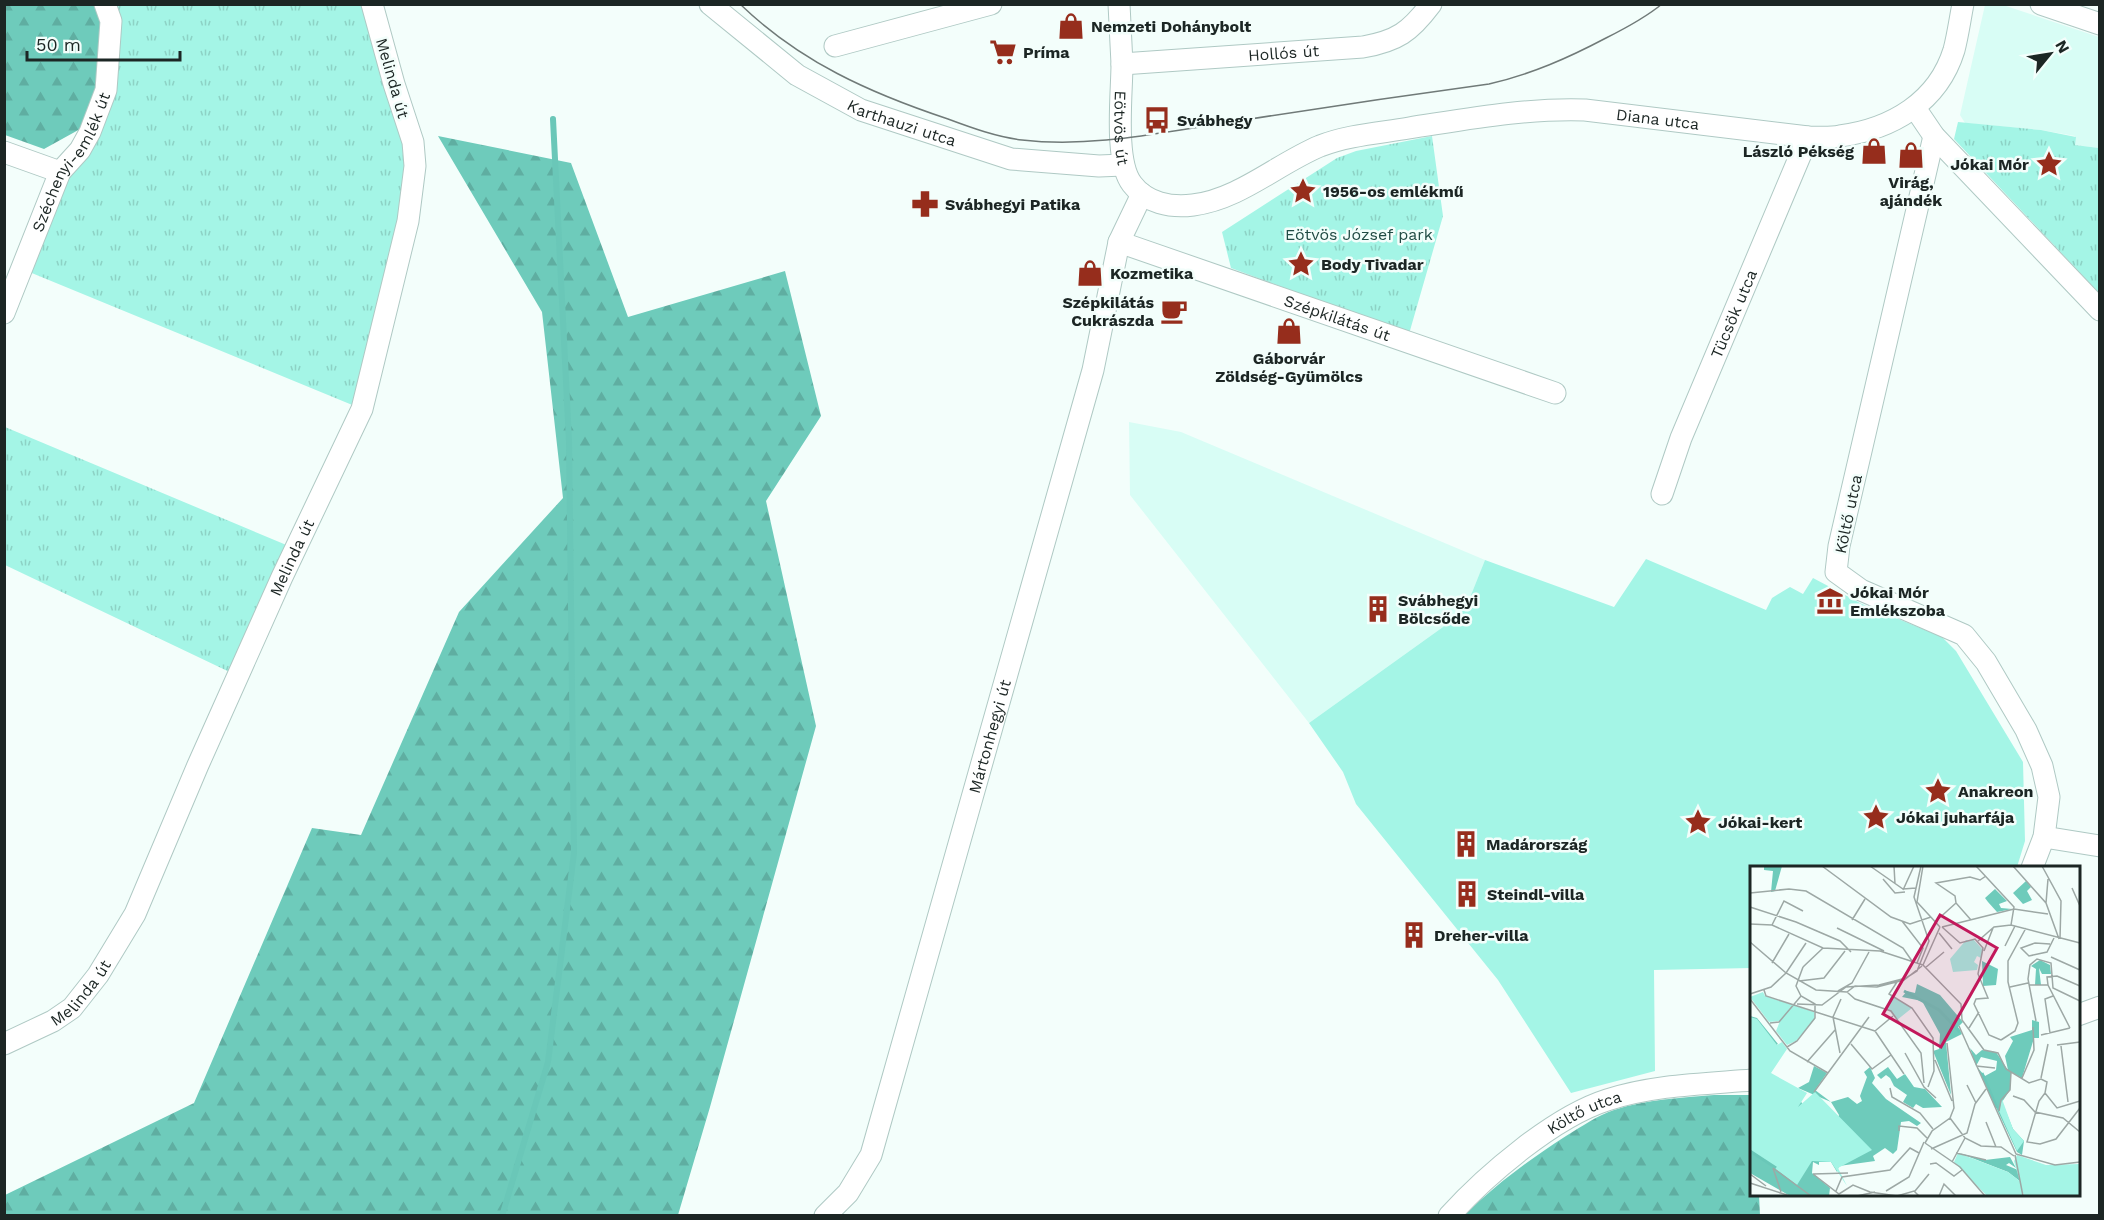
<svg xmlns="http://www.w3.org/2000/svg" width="2104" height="1220" font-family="'Work Sans',sans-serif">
<defs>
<pattern id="forest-firs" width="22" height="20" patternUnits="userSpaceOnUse" patternTransform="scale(1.5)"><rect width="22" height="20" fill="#6ecbbb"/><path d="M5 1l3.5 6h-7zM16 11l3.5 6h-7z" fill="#5faea1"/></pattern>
<pattern id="park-tufts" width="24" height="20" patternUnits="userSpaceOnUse" patternTransform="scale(1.5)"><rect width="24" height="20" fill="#a4f5e6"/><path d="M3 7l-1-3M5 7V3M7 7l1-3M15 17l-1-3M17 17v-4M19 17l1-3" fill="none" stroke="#8dd2c5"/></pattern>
</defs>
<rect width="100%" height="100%" fill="#f3fefb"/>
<!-- built -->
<path fill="#d8fdf5" d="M1985 5H2003L2099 37V148L2075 145V136L2041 130 1965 123 1960 115Z
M1129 422 1181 432 1485 560 1471 595 1443 627 1309 723 1130 495Z"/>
<!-- forest -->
<path fill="url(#forest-firs)" d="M5 5H95L102 23 97 87 82 128 44 149 5 135Z
M438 136 571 163 628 317 785 271 821 416 766 501 816 726 710 1107 678 1215H5V1195L194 1103 312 828 361 835 459 612 563 498 542 312Z
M1714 1095H1751L1752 1194 1759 1195 1760 1215H1465C1496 1184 1529 1160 1566 1136 1581 1127 1598 1115 1614 1110 1647 1099 1681 1098 1714 1095Z"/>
<!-- park -->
<path fill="url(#park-tufts)" d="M118 5H372L413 142 362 409 22 269 90 132 111 21Z
M1958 122 2041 130 2076 137 2075 145 2099 148V293L1954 139Z
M1432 136 1443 216 1409 334 1231 268 1222 232 1337 158 1356 151Z
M5 427 296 549 238 676 5 565Z"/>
<!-- garden -->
<path fill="#a4f5e6" d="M1646 559 1766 610 1772 598 1790 587 1803 594 1813 578 1862 604 1942 637 1956 651 2023 762 2025 841 2017 867 1752 868 1751 968 1654 970 1655 1071 1571 1093 1498 980 1356 804 1343 772 1309 723 1443 627 1471 595 1485 560 1614 607Z"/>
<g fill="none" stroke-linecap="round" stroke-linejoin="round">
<!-- stream -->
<path stroke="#6ac7b8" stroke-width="6" d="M502 1216 548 1062 574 853 569 441 553 119"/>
<defs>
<g id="minor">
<path id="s1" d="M710 4 797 75 861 110 1011 159 1099 166 1123 165"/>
<path id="s2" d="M1119 4C1120 24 1121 44 1122 64 1122 93 1114 161 1132 184 1146 203 1171 208 1193 205 1240 199 1277 164 1320 146 1348 135 1380 133 1409 128 1468 119 1525 108 1585 110L1808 137C1819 137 1830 138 1840 136 1892 129 1938 102 1954 50 1958 35 1960 19 1963 4"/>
<path d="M2041 4 2100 24"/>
<path d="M835 46 991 4"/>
<path id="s3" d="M1122 64 1363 47C1397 41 1410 32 1431 4"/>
<path d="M1915 108 1934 136 2100 310"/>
<path d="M1934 136 1839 546 1836 572 1861 590 1964 635 1986 662 2026 730 2042 766 2049 797 2044 837 2032 868"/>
<path d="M4 152 60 172"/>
<path id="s4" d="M1119 242 1555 393"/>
<path id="s5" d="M4 313 60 172 80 150 90 132 106 90 111 21 105 4"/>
<path id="s6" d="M1662 494 1681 438 1808 137"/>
<path d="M2044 837 2100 846"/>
<path d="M2078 1015 2100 1007"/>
<path id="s7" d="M4 1044 53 1021 72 1008 98 975 135 914 198 765 282 577 362 409 408 221 415 166 413 142 394 84 372 4"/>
<path id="s8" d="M825 1216 848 1193 871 1155 1093 370 1119 242 1142 194"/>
<path id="s9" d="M1449 1216C1486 1175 1554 1117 1607 1100 1653 1085 1703 1084 1752 1080"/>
</g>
</defs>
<!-- minor casing -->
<use href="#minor" stroke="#afc9c4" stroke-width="23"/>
<!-- minor -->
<use href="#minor" stroke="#fff" stroke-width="21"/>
<!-- tram -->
<path stroke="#707a78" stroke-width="1.5" d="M740 4C800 62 870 93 948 119 972 128 997 137 1022 140 1090 148 1158 133 1225 123 1313 109 1401 96 1489 84 1532 74 1568 58 1606 38 1626 28 1645 18 1662 4"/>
</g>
<!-- icons -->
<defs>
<symbol id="shop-bare" viewBox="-9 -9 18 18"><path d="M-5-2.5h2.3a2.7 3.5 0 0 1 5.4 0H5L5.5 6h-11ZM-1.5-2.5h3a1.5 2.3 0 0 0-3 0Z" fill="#962d1c" stroke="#f3fefb" stroke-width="2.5" paint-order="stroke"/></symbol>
<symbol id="supermarket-bare" viewBox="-9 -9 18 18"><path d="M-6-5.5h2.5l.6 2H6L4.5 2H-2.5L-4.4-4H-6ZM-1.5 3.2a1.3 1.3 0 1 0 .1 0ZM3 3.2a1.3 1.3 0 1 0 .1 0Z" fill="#962d1c" stroke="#f3fefb" stroke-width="2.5" paint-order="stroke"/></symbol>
<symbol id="bus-bare" viewBox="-9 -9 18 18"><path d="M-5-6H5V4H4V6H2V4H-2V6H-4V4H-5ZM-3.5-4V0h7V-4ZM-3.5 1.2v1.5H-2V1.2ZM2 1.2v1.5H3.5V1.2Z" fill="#962d1c" stroke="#f3fefb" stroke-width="2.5" paint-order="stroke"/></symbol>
<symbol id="sight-bare" viewBox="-9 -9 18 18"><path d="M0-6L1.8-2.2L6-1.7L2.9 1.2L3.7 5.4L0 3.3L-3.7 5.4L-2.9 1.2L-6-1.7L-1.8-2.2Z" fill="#962d1c" stroke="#f3fefb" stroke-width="2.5" paint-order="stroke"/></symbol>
<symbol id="pharmacy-bare" viewBox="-9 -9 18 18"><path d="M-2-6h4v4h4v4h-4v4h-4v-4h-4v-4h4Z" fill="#962d1c" stroke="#f3fefb" stroke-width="2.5" paint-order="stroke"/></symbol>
<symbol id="cafe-bare" viewBox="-9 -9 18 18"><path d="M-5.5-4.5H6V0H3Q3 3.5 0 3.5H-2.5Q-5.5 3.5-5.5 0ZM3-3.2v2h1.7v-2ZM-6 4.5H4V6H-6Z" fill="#962d1c" stroke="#f3fefb" stroke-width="2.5" paint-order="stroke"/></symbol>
<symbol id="museum-bare" viewBox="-9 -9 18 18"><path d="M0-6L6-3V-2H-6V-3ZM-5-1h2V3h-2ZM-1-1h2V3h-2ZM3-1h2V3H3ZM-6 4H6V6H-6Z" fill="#962d1c" stroke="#f3fefb" stroke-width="2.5" paint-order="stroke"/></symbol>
<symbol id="building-bare" viewBox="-9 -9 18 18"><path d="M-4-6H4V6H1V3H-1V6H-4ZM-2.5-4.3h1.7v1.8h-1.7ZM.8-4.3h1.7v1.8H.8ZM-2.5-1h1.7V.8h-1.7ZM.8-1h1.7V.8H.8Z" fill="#962d1c" stroke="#f3fefb" stroke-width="2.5" paint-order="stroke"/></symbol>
</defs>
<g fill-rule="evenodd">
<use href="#shop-bare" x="1052" y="7" width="38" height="38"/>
<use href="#supermarket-bare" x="984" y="33" width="38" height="38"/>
<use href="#bus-bare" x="1138" y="101" width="38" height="38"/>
<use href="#shop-bare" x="1855" y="132" width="38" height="38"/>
<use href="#shop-bare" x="1892" y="136" width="38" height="38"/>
<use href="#sight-bare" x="2030" y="145" width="38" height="38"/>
<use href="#sight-bare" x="1284" y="172" width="38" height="38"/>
<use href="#pharmacy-bare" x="906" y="185" width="38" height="38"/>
<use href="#sight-bare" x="1282" y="245" width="38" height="38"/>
<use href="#shop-bare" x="1071" y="254" width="38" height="38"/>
<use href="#cafe-bare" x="1155" y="292" width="38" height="38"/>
<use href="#shop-bare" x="1270" y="312" width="38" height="38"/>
<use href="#museum-bare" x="1811" y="582" width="38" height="38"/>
<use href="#building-bare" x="1359" y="590" width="38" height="38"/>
<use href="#sight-bare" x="1919" y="772" width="38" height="38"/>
<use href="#sight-bare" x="1857" y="798" width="38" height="38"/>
<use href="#sight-bare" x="1679" y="803" width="38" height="38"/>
<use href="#building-bare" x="1447" y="825" width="38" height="38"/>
<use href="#building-bare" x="1448" y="875" width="38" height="38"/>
<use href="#building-bare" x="1395" y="916" width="38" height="38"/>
</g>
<g text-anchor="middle" stroke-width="5" stroke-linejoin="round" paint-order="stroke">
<!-- poi labels -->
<g font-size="16" font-weight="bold" fill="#1c2624" stroke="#f3fefb" text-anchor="start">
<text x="1091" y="32">Nemzeti Dohánybolt</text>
<text x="1023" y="58">Príma</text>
<text x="1177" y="126">Svábhegy</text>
<text x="1854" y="157" text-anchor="end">László Pékség</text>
<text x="2029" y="170" text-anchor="end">Jókai Mór</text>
<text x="1911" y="188" text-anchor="middle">Virág,<tspan x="1911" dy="18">ajándék</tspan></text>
<text x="1323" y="197">1956-os emlékmű</text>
<text x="945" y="210">Svábhegyi Patika</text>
<text x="1321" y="270">Body Tivadar</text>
<text x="1110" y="279">Kozmetika</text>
<text x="1154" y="308" text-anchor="end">Szépkilátás<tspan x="1154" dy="18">Cukrászda</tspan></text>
<text x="1289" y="364" text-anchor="middle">Gáborvár<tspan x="1289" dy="18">Zöldség-Gyümölcs</tspan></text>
<text x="1850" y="598">Jókai Mór<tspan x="1850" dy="18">Emlékszoba</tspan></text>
<text x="1398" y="606">Svábhegyi<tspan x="1398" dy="18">Bölcsőde</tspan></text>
<text x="1958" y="797">Anakreon</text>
<text x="1896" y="823">Jókai juharfája</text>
<text x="1718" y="828">Jókai-kert</text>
<text x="1486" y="850">Madárország</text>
<text x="1487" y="900">Steindl-villa</text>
<text x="1434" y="941">Dreher-villa</text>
</g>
<!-- street labels -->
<g font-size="16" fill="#1c2624" stroke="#f3fefb">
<text dy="6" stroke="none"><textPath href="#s3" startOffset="162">Hollós út</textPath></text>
<text transform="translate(393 78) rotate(74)" y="6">Melinda út</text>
<text dy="6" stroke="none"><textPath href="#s2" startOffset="732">Diana utca</textPath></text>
<text dy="6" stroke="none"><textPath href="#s1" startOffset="228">Karthauzi utca</textPath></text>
<text dy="6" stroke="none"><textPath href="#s2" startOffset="124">Eötvös út</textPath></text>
<text dy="6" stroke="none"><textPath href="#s5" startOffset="166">Széchenyi-emlék út</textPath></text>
<text dy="6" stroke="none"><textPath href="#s6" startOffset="194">Tücsök utca</textPath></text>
<text dy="6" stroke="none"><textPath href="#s4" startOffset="231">Szépkilátás út</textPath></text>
<text transform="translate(1848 514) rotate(-78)" y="6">Költő utca</text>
<text dy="6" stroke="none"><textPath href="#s7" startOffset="580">Melinda út</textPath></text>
<text dy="6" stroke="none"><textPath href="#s8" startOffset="512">Mártonhegyi út</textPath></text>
<text dy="6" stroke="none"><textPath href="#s7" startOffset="94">Melinda út</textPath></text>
<text dy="6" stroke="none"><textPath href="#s9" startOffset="172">Költő utca</textPath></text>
</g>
<!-- park labels -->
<g font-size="16" fill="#204b44" stroke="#f3fefb">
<text x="1359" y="240">Eötvös József park</text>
</g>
</g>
<!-- overview -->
<g transform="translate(1750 866)">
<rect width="330" height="330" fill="#f3fefb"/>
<path d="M14 0H32L25 25 21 26 23 5 14 4ZM276 15 281 21 277 25 282 34 273 38 263 27ZM245 23 257 35 249 38 251 42 262 43 247 46 238 36 235 32ZM290 94 300 99 301 108H292L289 102 291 119H285L286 103 281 100ZM232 95 248 103 246 119 233 120ZM167 118 190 129 213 156 208 161 212 168 196 176 201 229 183 185 189 183 190 168 172 135 152 131 157 125 165 127ZM0 150 7 152 28 178 17 185 20 207 45 249 49 232 53 239 87 255 89 249 81 236 48 222 59 216 64 200 77 207 65 224 81 236 98 231 107 238 112 235 110 230 117 211 114 206 120 201 125 212 122 217 136 233 171 257 167 260 159 255 151 256 147 284 143 288 135 282 123 290 125 295 89 300 87 306 81 296H69V299L63 296 62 307 80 322 79 330H40L0 307ZM282 154 289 156V172H284L272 212 261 206 260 224 252 236 263 263 274 275 272 289 267 286 227 201 235 210 246 204 247 195 231 191 226 200 220 182 226 189 232 184 246 186 258 204 255 190 263 175 260 171 282 164ZM138 201 147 213 155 208 164 221 175 223 192 241 173 242 166 238 163 242 153 236 157 229 144 220 140 212 136 209 131 213 127 209ZM209 287 235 294 260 291 266 302 259 297 256 299 268 304 271 316 258 306Z" fill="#6ecbbb"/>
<path d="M208 287 258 306 271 316 273 330H237L204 296ZM267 289 296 299 330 298V330H274L264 295Z" fill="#a4f5e6"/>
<path d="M13 126 15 130 64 146 65 153 46 175 37 179 26 165 30 155 19 156 0 131ZM141 129 162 142 147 154 137 142ZM0 151 7 153 27 179 32 176 37 183 21 207 57 227 48 241 65 226 122 284 88 302 97 320 81 296 62 295 47 319 0 284ZM252 233 263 263 274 275 267 285 249 245Z" fill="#a4f5e6"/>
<path d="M216 74H224L233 84 231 92 227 90 224 96 228 99 227 104 203 106 200 93Z" fill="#a4f5e6"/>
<path fill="none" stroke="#6ac7b8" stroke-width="3" d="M154 125 189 144 210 166M232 207 247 242M0 285 26 302"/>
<path fill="none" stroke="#9da8a5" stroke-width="1.5" d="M72 0 141 51 160 58 181 51M120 0 153 23 166 22M144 0 145 18M173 0 167 36 190 61M226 0 264 41 261 59M263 0 296 37 309 73M292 0 311 35 310 73M133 13 145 27 155 26M322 22 330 40M153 24 164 0M0 27 39 23 56 25 153 82 162 95M296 37 298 13M0 41 46 56 90 75 101 86M102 54 115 33M221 54 206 37 205 30 186 17 220 11 230 14 236 10M152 55 173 82 167 97M186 55 206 37M0 58 22 59 73 82 130 85 173 99M22 59 34 35 53 45M192 61 210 77 225 73 233 82 228 108 238 132 226 133 224 138 239 169 251 174M192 61 264 43 298 48M87 62 134 85M189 67 202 83M228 75 244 61 261 59 330 77M0 76 36 107 66 124 97 126M300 78 285 77 271 82 279 90 297 86 304 72M255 80 265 60M234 85 243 62M301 91 330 104M22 97 39 68M173 99 211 138 212 154 234 184 248 187 256 203 279 217 291 213 297 216 295 227 307 242 330 235M173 99 190 61M53 101 73 82M175 102 194 86M49 115 74 112 95 85M147 116 139 128 162 142 183 172 184 205 178 221M279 119H298M260 121 278 117M14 124 16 130 125 165M88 125 102 117 119 86M97 126 105 133 141 145 171 187 174 217M97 126 105 120 127 121 154 114 172 100M0 128 21 121 36 107 56 77M0 133 40 185 78 207M47 138 72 139 96 121 129 119 156 112 167 105 179 75 164 31 171 0M286 155 278 113 280 99 287 93 301 97 303 122 330 135M20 157 29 156 51 130M209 160 266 288M219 162 229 146M320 162 298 119 297 111 307 110 330 120M125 165 154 208M125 165 143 150M300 167 295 133 303 130M291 169 320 162M251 174 265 165 268 157 258 116V95L276 62M101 178 122 203 141 189M307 179 330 176M311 180 318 236M37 181 47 175 65 152V138L51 130 46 120 53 101M90 187 83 151 91 133M155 187 174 221 186 232M185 194 202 235M57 196 85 164M226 200 245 202M272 212 284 184 283 161M291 212 298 178M217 219 226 237M140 222 142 231 170 247 183 263M64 226 119 151M295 227 289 235 277 276 290 278 306 273 330 242M263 230 274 234 285 246 313 252 330 266M249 245 251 234 260 224 261 206M200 252 215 272 231 280 251 281 264 290M236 256 246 281M149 265V260L167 262 177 272M175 277 182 265 200 252 204 242 197 177M175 277 210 301 235 330M181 283 217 267 225 238 236 223M206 287 236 294M266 288 305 299 330 296M265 289 273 330M202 296 215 272M180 298 186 297 204 310 212 304M23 302 61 330M23 302 31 326M0 308 16 320M63 308 89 328 103 319 120 326 147 330 164 325 169 330M63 308 98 307M0 317 40 330M86 325 92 311 140 304 160 282 169 287M136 325 159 311 174 276M165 325 179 308M107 330 125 326M189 330 194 318 206 330"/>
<path fill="#c2185b" fill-opacity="0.15" stroke="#c2185b" stroke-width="3" d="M190 49 247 82 191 181 133 148Z"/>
<rect width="330" height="330" fill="none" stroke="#1c2624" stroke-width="3"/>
</g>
<!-- border -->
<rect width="2104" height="1220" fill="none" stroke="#1c2624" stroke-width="12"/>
<!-- north arrow -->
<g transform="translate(2050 54) rotate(60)" stroke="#f3fefb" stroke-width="4.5" paint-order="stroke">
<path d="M0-4.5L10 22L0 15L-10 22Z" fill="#1c2624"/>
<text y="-9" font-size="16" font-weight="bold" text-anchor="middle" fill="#1c2624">N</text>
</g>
<!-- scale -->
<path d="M27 51v9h153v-9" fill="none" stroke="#1c2624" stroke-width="3"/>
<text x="36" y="51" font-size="18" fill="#1c2624" stroke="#f3fefb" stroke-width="4.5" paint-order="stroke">50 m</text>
</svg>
